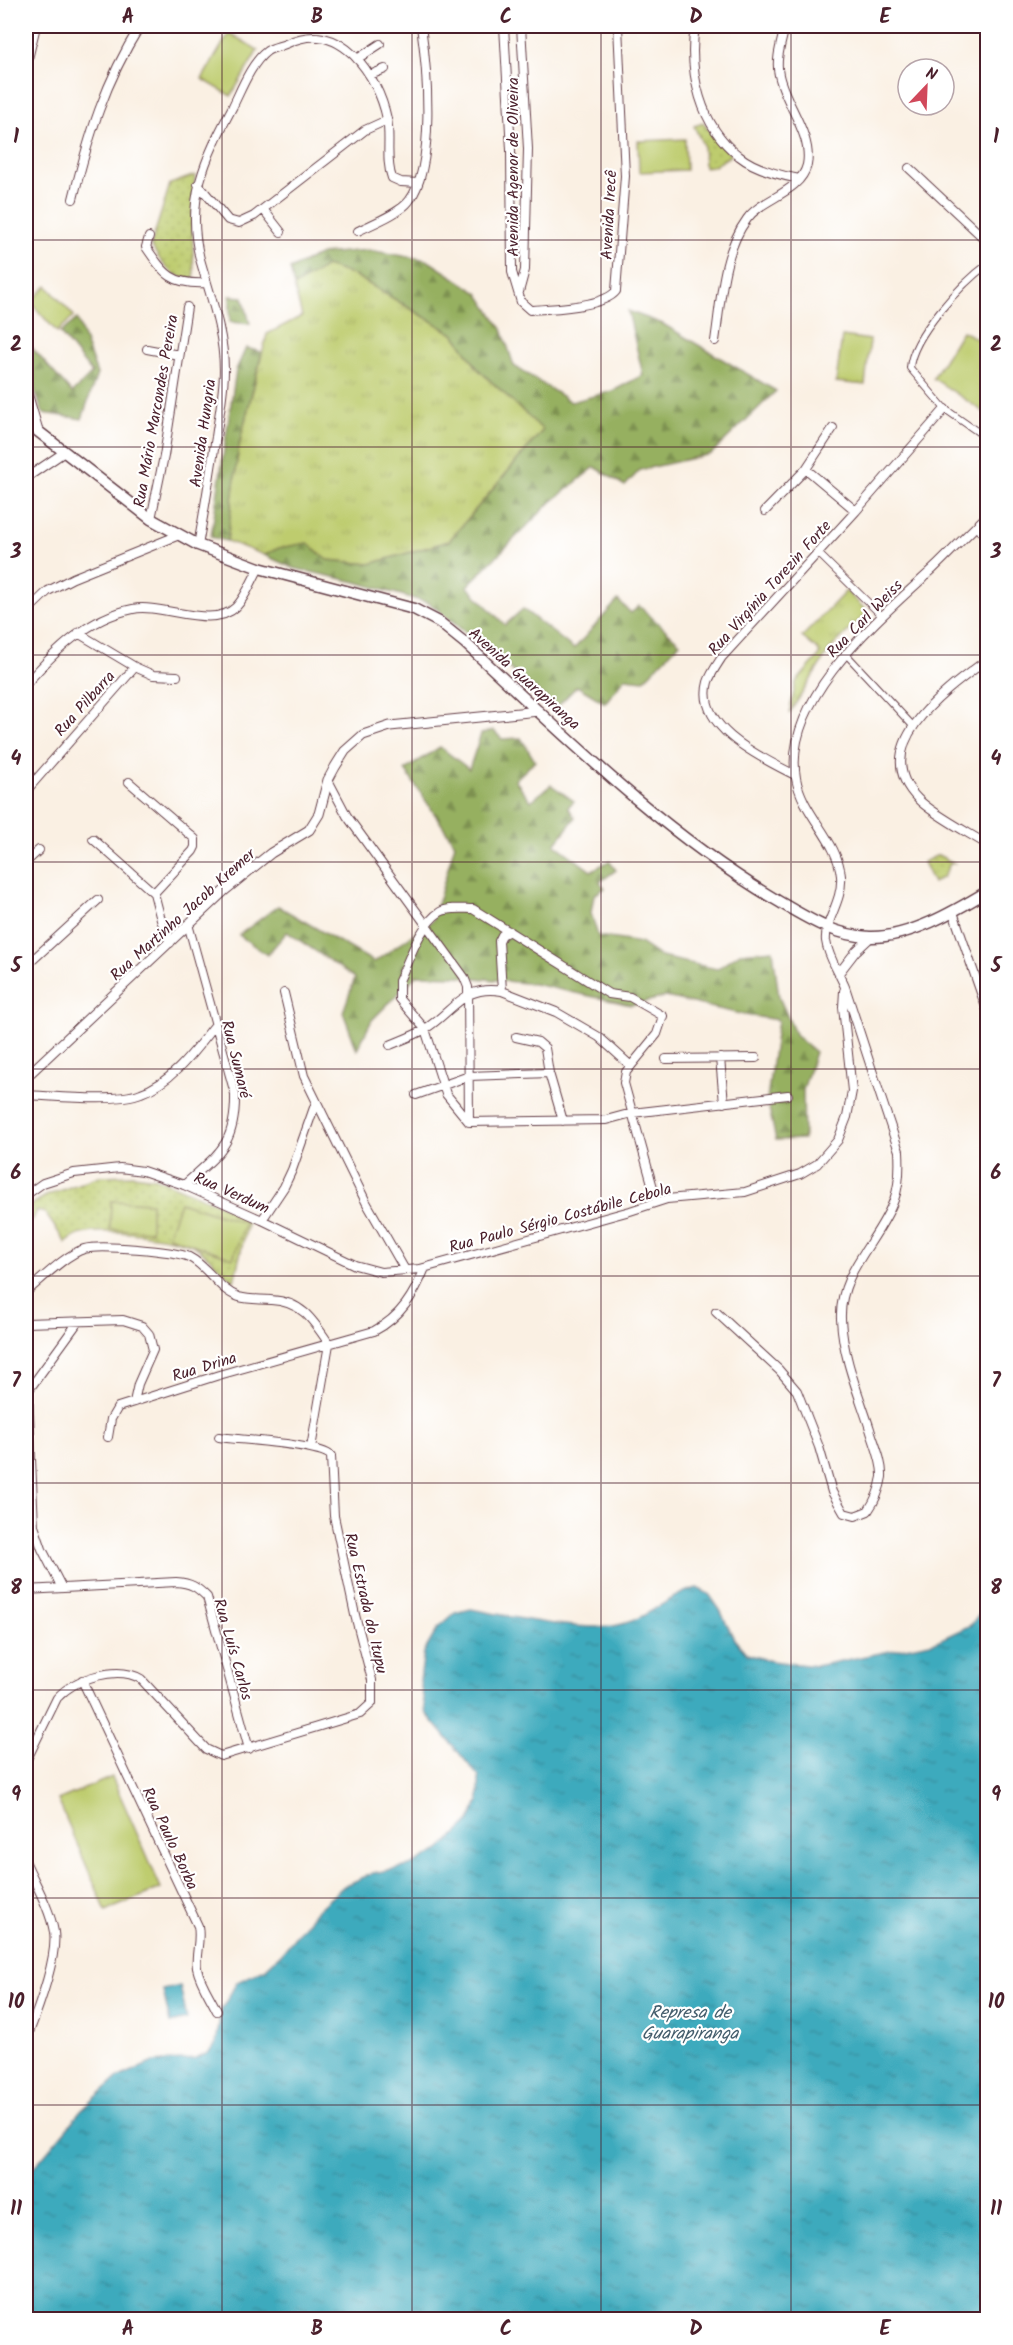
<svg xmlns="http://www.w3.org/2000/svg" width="1013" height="2345" font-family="Kalam,sans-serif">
<defs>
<pattern id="grass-tufts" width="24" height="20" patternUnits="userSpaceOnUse" patternTransform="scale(1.5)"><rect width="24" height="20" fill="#becc6e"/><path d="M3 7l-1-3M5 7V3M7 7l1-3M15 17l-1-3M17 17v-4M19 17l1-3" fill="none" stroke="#a5af5f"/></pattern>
<pattern id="forest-firs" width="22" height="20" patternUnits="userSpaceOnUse" patternTransform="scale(1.5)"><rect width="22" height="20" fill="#96b061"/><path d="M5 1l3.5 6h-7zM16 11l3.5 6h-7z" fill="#7c8f50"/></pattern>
<pattern id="park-dots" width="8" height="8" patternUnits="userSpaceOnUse" patternTransform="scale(1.5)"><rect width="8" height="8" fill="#becc6e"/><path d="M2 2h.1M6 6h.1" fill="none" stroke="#a5af5f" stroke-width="1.8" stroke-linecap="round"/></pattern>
<pattern id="water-ripples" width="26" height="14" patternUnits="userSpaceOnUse" patternTransform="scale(1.5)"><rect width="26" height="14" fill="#3eaabd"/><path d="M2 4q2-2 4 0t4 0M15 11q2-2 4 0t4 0" fill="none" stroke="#368a9a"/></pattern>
</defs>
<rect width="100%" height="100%" fill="#fff"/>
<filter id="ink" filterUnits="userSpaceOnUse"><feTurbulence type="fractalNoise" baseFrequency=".0167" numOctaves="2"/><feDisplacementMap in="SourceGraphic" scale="12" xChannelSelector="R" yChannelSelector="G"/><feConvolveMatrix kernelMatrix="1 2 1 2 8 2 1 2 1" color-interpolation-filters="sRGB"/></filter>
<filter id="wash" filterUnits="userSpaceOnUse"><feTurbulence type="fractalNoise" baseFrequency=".008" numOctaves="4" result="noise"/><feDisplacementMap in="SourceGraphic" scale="24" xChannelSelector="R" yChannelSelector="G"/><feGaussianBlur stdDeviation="1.35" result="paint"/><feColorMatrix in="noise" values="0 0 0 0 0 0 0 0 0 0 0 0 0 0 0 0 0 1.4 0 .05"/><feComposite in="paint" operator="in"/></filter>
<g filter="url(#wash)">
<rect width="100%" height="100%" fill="#faf0e3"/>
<!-- grass -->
<path fill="url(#grass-tufts)" stroke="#84764c" stroke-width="1.5" d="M326 266 354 275 455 335 478 369 543 430 449 541 370 564 327 560 308 543 279 548 264 555 227 541 239 445 267 334 302 316 294 286Z
M846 591 868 612 830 649 789 714 796 682 819 656V651L802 637Z"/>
<!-- forest -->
<path fill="url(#forest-firs)" stroke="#706846" stroke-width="1.5" d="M368 250 427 260 478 293 502 329 514 366 571 402 613 391 643 375 628 311 663 324 776 391 711 454 640 470 625 486 595 467 551 502 467 586 505 625 523 609 574 649 618 600 631 613 639 606 680 643 644 680 625 678 605 703 577 686 557 707 429 603 356 582 293 568 264 555 279 548 308 543 327 560 370 564 449 541 543 430 478 369 455 335 354 275 326 266 294 286 290 269 321 254Z
M230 296 243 297 250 324 230 322Z
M77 319 97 374 82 419 43 413 26 366V341L72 393 92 373 60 333Z
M246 348 262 352 239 445 227 541 211 537 236 370Z
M493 730 502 739 521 738 535 761 515 780 531 801 551 785 574 801 568 807 575 818 555 844 591 871 609 861 616 870 600 882 605 888 594 895 591 913 598 936 640 943 661 957 717 969 740 953 773 950 779 997 796 1036 815 1052 803 1090 804 1139 776 1140 767 1099 778 1020 745 1015 666 997 631 1005 534 984 456 976 417 975 372 1020 357 1050 343 1012 355 978 287 932 267 955 239 935 278 906 374 962 433 920 455 844 405 770 440 747 469 769 481 734Z"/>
<!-- park -->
<path fill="url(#park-dots)" stroke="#84764c" stroke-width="1.5" d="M703 123 731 155 714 166 704 167 703 145 694 126Z
M195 175 192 223 194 279C171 279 161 263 151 245L170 184Z
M938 855 954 863 950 864 943 877 933 883 923 862Z
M134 1175 156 1178 249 1217 234 1281C221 1272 208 1254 196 1247 174 1236 106 1228 82 1234 76 1235 71 1239 66 1243L45 1213 37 1211 33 1219 26 1222V1208L46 1196 99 1176Z"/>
<!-- pitch -->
<path fill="#becc6e" stroke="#84764c" stroke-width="1.5" d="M229 33 258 50 231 96 202 79Z
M685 139 686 170 639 172 638 141Z
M47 286 74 316 57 332 30 302Z
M962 331 987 344V414L933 378Z
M842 336 870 340 865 385 836 382Z
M111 1201 151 1203V1231L110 1229Z
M180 1202 245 1223 233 1258 168 1236Z
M112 1777 161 1888 106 1911 58 1800Z"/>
<!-- water -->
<path fill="url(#water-ripples)" stroke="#446474" stroke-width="1.5" d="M697 1588 709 1594 720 1610 734 1639 747 1654 771 1661 816 1666 935 1642 971 1625 987 1603V2319L26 2320V2177L81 2111 117 2078 153 2062 196 2059 208 2053 216 2044 221 2010 237 1982 265 1969 282 1953 316 1911 344 1886 373 1873 410 1866 440 1850 470 1821 479 1801V1777L426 1713 420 1681 424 1652 438 1628 455 1613 471 1609C508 1616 583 1633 618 1625 648 1619 670 1594 697 1588Z
M180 1986 187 2019 170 2023 163 1990Z"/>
</g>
<g filter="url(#ink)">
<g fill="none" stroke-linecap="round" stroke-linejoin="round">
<defs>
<path id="pedestrian" d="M988 264C962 283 912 336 910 368L945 409 988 439
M975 527 988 540
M818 553 882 616
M845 653 913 726"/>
<path id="minor" d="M504 26 511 150 512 272 521 302 530 310C550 309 604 307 616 291L625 176 618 26
M695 26C688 72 700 126 739 156 755 169 779 175 799 179
M357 59 380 44
M26 67 36 26
M370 75 385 69
M909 168 988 242
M198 184 228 220 239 223 254 216 365 130 387 120
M73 199C89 135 105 82 140 26
M263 209 281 232
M358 231C372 224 400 213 409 201 436 167 427 67 421 26
M149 237 146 247C165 275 172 285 207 283
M519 292 525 270 528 149 521 26
M715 341C721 302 722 253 747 219 762 198 800 193 807 165 813 135 785 104 779 75 775 59 782 41 785 26
M147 349 179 355
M26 388 39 432
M806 469 856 511
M26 478 63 453
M765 511 806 469 833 428
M151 519 164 456 187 307
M198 545C205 509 210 473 216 437 219 415 224 392 224 370 224 332 210 295 200 259 185 200 205 159 232 108 241 90 251 63 267 51 273 47 282 46 288 43 340 18 378 75 387 119 391 138 385 160 392 178L401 182 418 183
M26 612 48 591 73 578 179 535
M78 633 135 667
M988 659C949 688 865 745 918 799 931 813 969 833 988 845
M26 684C55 651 88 618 133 609 161 603 213 630 236 607 246 597 252 580 259 568
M795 775C764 759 695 728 708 682 711 673 717 665 722 657L856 511 945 409
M328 780 347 816 464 977 468 987 469 1122 606 1120 632 1113 788 1095
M129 782 195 839V847L193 851 154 893
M26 791 135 667 153 675 177 676
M93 839 154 893 161 920 170 943
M26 862 39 850
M953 912 988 1013
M26 966 98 900
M839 973 856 951 871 937
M502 991 556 1012 599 1037 631 1066
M284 993 304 1076 366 1202 405 1270
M516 1037 538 1042 545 1048 549 1073 563 1121
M390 1045C401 1040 414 1036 425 1029 454 1011 463 984 502 991L499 941 502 935 509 931
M720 1058 724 1103
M666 1059 756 1058
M26 1095C54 1096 117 1103 141 1093 173 1082 195 1050 215 1025
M416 1095 469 1076 549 1073
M469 1122 446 1094 425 1029 399 999V981C408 962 421 923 440 912 449 907 463 909 473 909L609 994 630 997 663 1016 657 1034 626 1072 624 1083 657 1202
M184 1185C219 1153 236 1145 235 1094L188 924
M26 1195 43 1183 74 1173 120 1168 143 1171 184 1185 262 1220 355 1265 381 1272 420 1269 630 1211 667 1199 745 1192 800 1174 817 1164 838 1140 847 1117 852 1091 843 1007 844 991
M262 1220 284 1187 292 1170 316 1102
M26 1292C41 1280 65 1255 84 1249 100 1244 174 1251 189 1257 209 1267 218 1290 239 1297 249 1300 260 1299 271 1300 301 1301 313 1320 329 1344
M716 1312 779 1370 797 1391 819 1447 832 1492 844 1513 855 1516 868 1511C875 1501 880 1489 882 1477 883 1462 874 1443 870 1429 858 1392 843 1358 841 1319 839 1271 879 1241 894 1200 900 1184 900 1168 899 1151 880 1096 863 1042 845 987 839 972 828 957 826 941 824 921 843 902 841 876 838 840 802 814 796 778 782 698 881 617 933 569 951 552 969 532 988 515
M26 1323 123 1320 142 1326 149 1334 153 1350 138 1384 134 1402
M26 1385 28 1391 34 1526 42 1549 62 1588
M28 1391 78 1322
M108 1437 111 1419 118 1407 219 1375 374 1331C401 1317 414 1295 425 1268
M311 1448 329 1344
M26 1590 176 1582C191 1583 197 1587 207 1597L249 1749
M82 1680 198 1926C201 1941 195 1954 197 1968 200 1983 211 1998 217 2011
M26 1761 57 1698C75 1678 118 1665 141 1679L206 1749 221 1756 360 1714 372 1703V1680L355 1615 334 1516 331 1456C320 1444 240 1440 219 1437
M26 1863C36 1885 50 1909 54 1932 58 1959 36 2015 26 2040"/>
<path id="tertiary" d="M26 1077 224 891 271 853 309 830 319 814 328 780 335 767 345 751 363 735 390 726 539 711"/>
<path id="secondary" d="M26 422 151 519 198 545 259 568 414 609 439 622 465 643C563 734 662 833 778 901 807 918 835 936 870 937 909 938 955 911 988 891"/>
</defs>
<!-- pedestrian casing -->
<use href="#pedestrian" stroke="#643e47" stroke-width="8"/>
<!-- minor casing -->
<use href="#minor" stroke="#643e47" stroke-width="10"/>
<!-- tertiary casing -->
<use href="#tertiary" stroke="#643e47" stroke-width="11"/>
<!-- secondary casing -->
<use href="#secondary" stroke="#643e47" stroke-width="13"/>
<!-- pedestrian -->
<use href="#pedestrian" stroke="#fff" stroke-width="6"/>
<!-- minor -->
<use href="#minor" stroke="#fff" stroke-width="8"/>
<!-- tertiary -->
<use href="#tertiary" stroke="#fff" stroke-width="9"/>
<!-- secondary -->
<use href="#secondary" stroke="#fff" stroke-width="10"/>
</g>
</g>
<!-- grid -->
<path fill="none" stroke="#4a1f2b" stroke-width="1.5" stroke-opacity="0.55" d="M222 26V2320M412 26V2320M601 26V2320M791 26V2320M26 240H988M26 447H988M26 655H988M26 862H988M26 1069H988M26 1276H988M26 1483H988M26 1690H988M26 1898H988M26 2105H988"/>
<g text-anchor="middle" stroke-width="4.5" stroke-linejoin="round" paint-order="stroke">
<!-- street labels -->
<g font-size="16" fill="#4a1f2b" stroke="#fff">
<text transform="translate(512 167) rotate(-90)" y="6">Avenida Agenor de Oliveira</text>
<text transform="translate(608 215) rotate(-87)" y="6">Avenida Irecê</text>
<text transform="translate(155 411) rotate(-80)" y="6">Rua Mário Marcondes Pereira</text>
<text transform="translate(202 433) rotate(-82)" y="6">Avenida Hungria</text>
<text transform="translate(769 587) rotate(-48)" y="6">Rua Virgínia Torezin Forte</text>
<text transform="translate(864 618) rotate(-46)" y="6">Rua Carl Weiss</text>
<text transform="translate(525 678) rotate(42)" y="6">Avenida Guarapiranga</text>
<text transform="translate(84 703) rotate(-48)" y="6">Rua Pilbarra</text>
<text transform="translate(182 914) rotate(-42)" y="6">Rua Martinho Jacob Kremer</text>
<text transform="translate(237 1059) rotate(76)" y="6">Rua Sumaré</text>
<text transform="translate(232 1192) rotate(24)" y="6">Rua Verdum</text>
<text transform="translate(560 1217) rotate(-15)" y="6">Rua Paulo Sérgio Costábile Cebola</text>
<text transform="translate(204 1366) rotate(-17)" y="6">Rua Drina</text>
<text transform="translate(367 1603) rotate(77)" y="6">Rua Estrada do Itupu</text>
<text transform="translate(234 1649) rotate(74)" y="6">Rua Luís Carlos</text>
<text transform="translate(171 1838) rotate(65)" y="6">Rua Paulo Borba</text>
</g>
<!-- water labels -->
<g font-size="18" font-style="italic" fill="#455e6d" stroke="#fff">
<text x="690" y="2018">Represa de<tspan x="690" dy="21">Guarapiranga</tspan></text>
</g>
</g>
<!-- margin -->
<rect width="1013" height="2345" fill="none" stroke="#fff" stroke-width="66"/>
<!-- north arrow -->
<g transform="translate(926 87) rotate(23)"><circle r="28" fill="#ffffff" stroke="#b7a5aa" stroke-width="1.5"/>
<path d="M0-4.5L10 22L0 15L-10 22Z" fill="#d1495b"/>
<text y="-9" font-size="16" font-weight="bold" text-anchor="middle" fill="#4a1f2b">N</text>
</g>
<rect x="33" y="33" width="947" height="2279" fill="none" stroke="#4a1f2b" stroke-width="2"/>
<g font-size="20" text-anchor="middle" font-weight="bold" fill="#4a1f2b">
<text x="128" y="23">A</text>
<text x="317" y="23">B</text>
<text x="506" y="23">C</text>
<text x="696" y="23">D</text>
<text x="885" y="23">E</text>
<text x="16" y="143">1</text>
<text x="996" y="143">1</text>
<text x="16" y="351">2</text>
<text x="996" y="351">2</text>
<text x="16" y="558">3</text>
<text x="996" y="558">3</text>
<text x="16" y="765">4</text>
<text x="996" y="765">4</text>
<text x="16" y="972">5</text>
<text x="996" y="972">5</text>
<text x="16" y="1179">6</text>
<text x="996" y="1179">6</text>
<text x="16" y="1387">7</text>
<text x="996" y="1387">7</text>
<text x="16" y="1594">8</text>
<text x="996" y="1594">8</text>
<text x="16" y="1801">9</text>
<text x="996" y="1801">9</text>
<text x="16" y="2008">10</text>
<text x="996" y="2008">10</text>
<text x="16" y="2215">11</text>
<text x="996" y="2215">11</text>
<text x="128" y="2335">A</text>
<text x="317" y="2335">B</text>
<text x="506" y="2335">C</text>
<text x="696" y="2335">D</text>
<text x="885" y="2335">E</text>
</g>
</svg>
